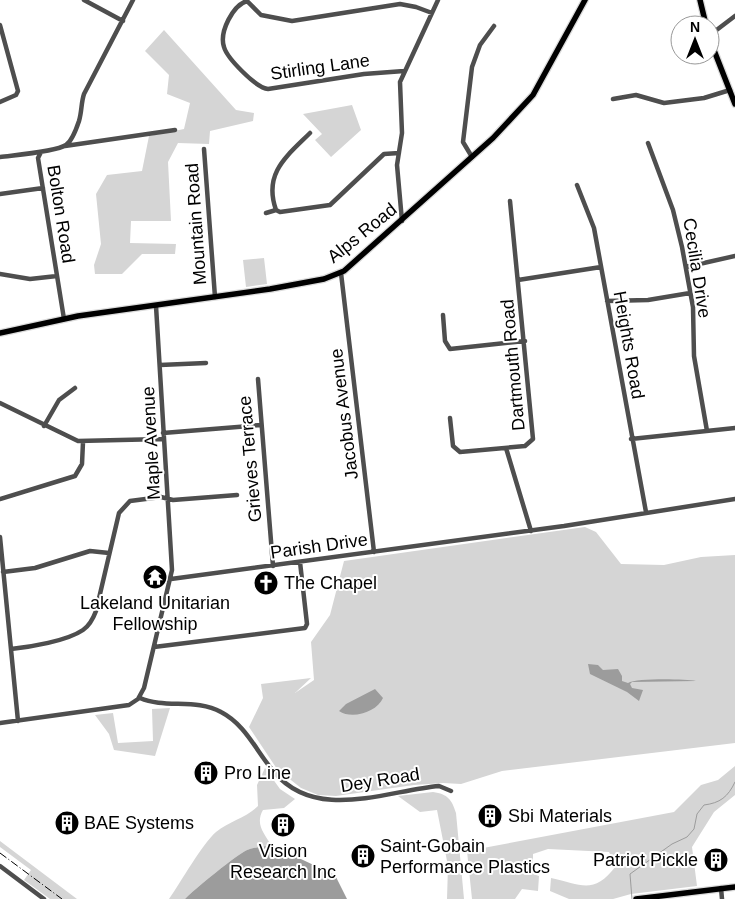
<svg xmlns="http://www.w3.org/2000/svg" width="735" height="899" font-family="Helvetica,sans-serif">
<rect width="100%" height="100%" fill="#fff"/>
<!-- green -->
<path fill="#d5d5d5" d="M164 30 236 110 254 113 253 121 210 131 209 144 178 143 168 162 171 221H131L130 243 176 244 175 254H142L122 274H95L94 265 101 244 96 194 107 175 142 171 149 136 184 129 190 103 167 94 169 75 145 51Z
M352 105 361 130 331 157 315 140 322 134 303 114Z
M264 258 267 284 246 287 243 260Z
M585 527 596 532 621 564 664 565 701 557 735 555V743L502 771 461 784 443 783 414 785 336 796 318 795 301 788 277 769 249 727 263 698 261 684 311 678 295 693 314 680 311 642 330 615 344 561Z
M170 708 155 756 114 750 109 734 95 715 113 713 118 743 153 741 152 709Z
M735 766V795L714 812 692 847 697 886 631 894 613 899H569L550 891 551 878C582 885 594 895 616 866L609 852 548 849 533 854V874L539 876 538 891 522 889 515 899H472L467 851 674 812 701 785 718 780Z
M265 768 280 789 295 799 284 808 263 810C255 824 264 833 271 845 263 847 254 847 247 850 239 853 192 891 185 899H169C181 882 202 844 216 832 229 821 246 818 258 806L257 785Z
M433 792C448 794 452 800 456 813L464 899H447L448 866 437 810 420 812 398 796Z
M0 841 77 899H50L24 880 31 870 0 847Z"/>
<!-- water -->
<path fill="#9c9c9c" d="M588 664 598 665 603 670 618 669 622 676V681L628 683C636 678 685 679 696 681L632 682 630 684 632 688 643 690 639 701 627 692 590 674Z
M375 689 383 698C377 712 352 720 339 711L346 704Z
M271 845 335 875 347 899H185C192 891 239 853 247 850 254 847 263 847 271 845Z"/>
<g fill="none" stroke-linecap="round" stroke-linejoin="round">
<!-- stream -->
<path stroke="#9c9c9c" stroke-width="1" d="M632 899 630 874 672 844 687 837 694 829 697 814 704 805C720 803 728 797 735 782"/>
<defs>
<path id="major" d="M700 0 706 25
M710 40 735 104
M0 333 78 316 270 289 324 279 344 271 493 138 533 95 585 0
M636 899 735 887"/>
</defs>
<!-- major casing -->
<use href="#major" stroke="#dbdbdb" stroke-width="8"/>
<!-- minor -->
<path stroke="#4e4e4e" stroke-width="4.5" d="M84 0 123 21
M246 0 261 15 292 21 400 4 416 7 432 13
M247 1C233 5 219 32 224 47 227 58 256 88 268 89L364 74 404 71
M0 25 18 91 16 95 0 102
M710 35 735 16
M613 99 636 95 664 103 704 98 730 90
M648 143 673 210 682 247 693 307 694 356 707 431
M65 146 175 130
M204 149 215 297
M41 152 38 158 64 319
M0 157C15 155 55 152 66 145 72 141 77 127 79 121 82 111 81 103 84 94L133 0
M472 157 463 142 472 67 480 45 494 26
M577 185 594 228 646 512
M0 194 43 188
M276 210C263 173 287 156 310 133
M266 213 276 210 280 212 330 205 384 154 399 153
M402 221 397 165 402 133 400 82 438 0
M686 267 735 256
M341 273 374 552
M0 274 30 279 57 276
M518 280 601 267
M607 301 648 300 690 293
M443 315 445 341 450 349 525 341
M160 365 206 363
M258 379 273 566
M0 403 78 441 163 439
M450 418 453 446 460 452 525 446 533 439 510 201
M44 426 59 400 75 388
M163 433 261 425
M631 439 735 428
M506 448 531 531
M0 499 75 476 82 464 83 442
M0 537 18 721
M3 572 35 568 90 551 109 553
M171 579 564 526 735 499
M154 647 305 628 307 624 300 562
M11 649C30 647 67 641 83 630 89 626 93 619 96 611L119 513 130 501 161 497 173 500 237 495
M140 698C165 709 196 698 221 712 246 725 256 751 274 772 316 822 385 791 439 786L451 791
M0 723 129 705 138 699 144 688 172 570 156 306
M0 866 44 899
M721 888 722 899"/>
<!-- major -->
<use href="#major" stroke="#000" stroke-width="5.5"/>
<!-- rail -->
<path stroke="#000" stroke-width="1" stroke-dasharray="8 2.5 1 2.5" stroke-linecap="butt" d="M0 853 62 899"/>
</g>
<!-- icons -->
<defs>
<symbol id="temple-disc" viewBox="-11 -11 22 22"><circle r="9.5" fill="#000" stroke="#fff"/><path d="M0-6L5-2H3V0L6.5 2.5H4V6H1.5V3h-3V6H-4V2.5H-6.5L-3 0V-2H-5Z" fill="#fff"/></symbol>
<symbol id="church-disc" viewBox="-11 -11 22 22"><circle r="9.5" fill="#000" stroke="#fff"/><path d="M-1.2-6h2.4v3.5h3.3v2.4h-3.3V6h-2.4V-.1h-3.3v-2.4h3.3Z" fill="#fff"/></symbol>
<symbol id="building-disc" viewBox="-11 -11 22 22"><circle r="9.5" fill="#000" stroke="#fff"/><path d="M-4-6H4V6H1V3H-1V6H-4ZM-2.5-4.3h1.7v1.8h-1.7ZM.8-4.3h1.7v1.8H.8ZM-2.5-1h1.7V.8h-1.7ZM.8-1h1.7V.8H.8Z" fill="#fff"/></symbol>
</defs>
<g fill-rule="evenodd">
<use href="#temple-disc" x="141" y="563" width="28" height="28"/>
<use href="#church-disc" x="252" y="569" width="28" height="28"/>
<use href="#building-disc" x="192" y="759" width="28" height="28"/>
<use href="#building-disc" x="476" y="802" width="28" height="28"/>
<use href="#building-disc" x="53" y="809" width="28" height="28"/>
<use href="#building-disc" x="269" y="811" width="28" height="28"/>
<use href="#building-disc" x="349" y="842" width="28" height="28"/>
<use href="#building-disc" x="702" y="846" width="28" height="28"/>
</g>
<g text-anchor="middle" stroke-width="4" stroke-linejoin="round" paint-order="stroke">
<!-- street labels -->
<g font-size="18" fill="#000" stroke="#fff">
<text transform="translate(320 67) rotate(-8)" y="6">Stirling Lane</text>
<text transform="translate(61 214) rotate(81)" y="6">Bolton Road</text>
<text transform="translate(196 224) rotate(-94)" y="6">Mountain Road</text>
<text transform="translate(362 233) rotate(-39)" y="6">Alps Road</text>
<text transform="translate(697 268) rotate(81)" y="6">Cecilia Drive</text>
<text transform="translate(629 345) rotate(80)" y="6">Heights Road</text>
<text transform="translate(513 365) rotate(-95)" y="6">Dartmouth Road</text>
<text transform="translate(344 414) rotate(-97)" y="6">Jacobus Avenue</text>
<text transform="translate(151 443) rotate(-93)" y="6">Maple Avenue</text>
<text transform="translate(250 459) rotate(-95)" y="6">Grieves Terrace</text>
<text transform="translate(319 546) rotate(-8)" y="6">Parish Drive</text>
<text transform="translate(380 780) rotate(-9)" y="6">Dey Road</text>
</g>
<!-- poi labels -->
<g font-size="18" fill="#000" stroke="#fff" text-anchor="start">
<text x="284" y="589">The Chapel</text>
<text x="155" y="609" text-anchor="middle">Lakeland Unitarian<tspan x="155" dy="21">Fellowship</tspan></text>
<text x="224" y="779">Pro Line</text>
<text x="508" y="822">Sbi Materials</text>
<text x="84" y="829">BAE Systems</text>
<text x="380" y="852">Saint-Gobain<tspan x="380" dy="21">Performance Plastics</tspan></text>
<text x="283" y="857" text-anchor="middle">Vision<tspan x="283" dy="21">Research Inc</tspan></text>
<text x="698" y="866" text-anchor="end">Patriot Pickle</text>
</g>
</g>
<!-- north arrow -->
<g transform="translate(695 40)"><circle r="24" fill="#ffffff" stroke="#999999"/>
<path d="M0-4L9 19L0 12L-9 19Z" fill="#000000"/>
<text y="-8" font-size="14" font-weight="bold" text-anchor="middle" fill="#000000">N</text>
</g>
</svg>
